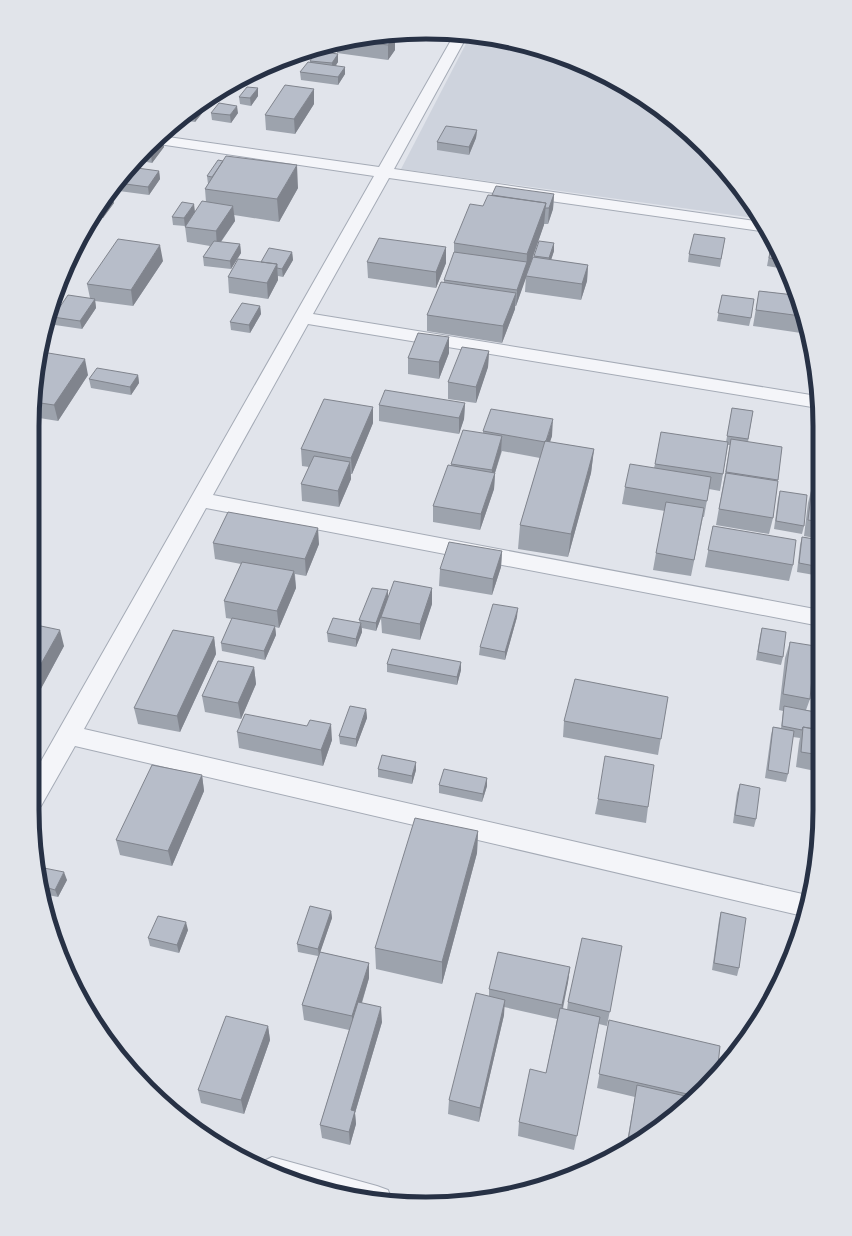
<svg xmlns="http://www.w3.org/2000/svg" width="852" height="1236" font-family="Roboto,sans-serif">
<rect width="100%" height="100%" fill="#e1e4eb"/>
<!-- built -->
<path fill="#ced3dd" d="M470 36 503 40 577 62 645 99 705 148 753 207 761 219 401 169Z"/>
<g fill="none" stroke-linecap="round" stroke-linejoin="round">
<defs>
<path id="street" d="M454 35 467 36 394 169 762 222 768 232 389 178 313 314 817 396 818 408 308 324 213 495 820 610V626L206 508 84 729 807 895 810 896 803 916 75 746 41 806 32 809V777L374 176 152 143 161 136 379 167Z
M272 1157 377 1186 388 1190 392 1201H375L275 1174 260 1166 262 1162Z"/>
</defs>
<!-- street casing -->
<use href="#street" stroke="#a5abb6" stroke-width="2"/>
<!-- street -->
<use href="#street" fill="#f4f5f9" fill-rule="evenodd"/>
</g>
<!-- wall -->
<path fill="#9da3ad" d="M395 35V50L388 60 337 53V43L349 40Z
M338 54V62L336 65 345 74 338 85 301 80 300 72 310 62V61Z
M258 88V96L251 106 240 104 239 97Z
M201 104H202L203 112 195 122 181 120Z
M314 104 295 134 266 130 265 115Z
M211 113H238L231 123 212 120Z
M477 130 476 138 469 155 437 150V142Z
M162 139 164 147 152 163 136 160 148 147Z
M159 171 160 179 149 195 119 191 118 183Z
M207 176 298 188 279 222 234 215 235 221 221 242 240 244 241 253 231 269 204 266 203 257 210 246 187 242 185 226 173 225 172 217 195 212 206 202 205 189 208 184Z
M554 194 553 209 548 224H544L533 257H534V256L554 243V251L551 260 588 265 587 281 581 300 525 292 526 276 516 306H515V309L502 343 427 331V315L444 282V280L454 255V243L492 195Z
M108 195 114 203 103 218 94 217Z
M725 238 720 267 688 262 689 254Z
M772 239 779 252 785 269 767 266Z
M446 247V263L436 288 368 278 367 262Z
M292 252 293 260 283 277 278 276V280L268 299 229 293 228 277 261 262Z
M163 261 133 306 95 301 96 308 82 329 55 325 53 317 90 298 87 284Z
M759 291 794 295 803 322 801 333 753 326Z
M722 295 751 318 749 326 717 321Z
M260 306 261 314 250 333 231 330 230 322Z
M449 337V353L439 379 408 374V358Z
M489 351 488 367 476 403 448 399V382Z
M39 356 88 375 58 421 33 417Z
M138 375 139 383 131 395 91 388 89 379Z
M465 403 464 419 459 434 379 421V405Z
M373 407V423L352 474H351V479L339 507 302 501 301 484 309 467 302 466 301 449Z
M732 408 753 411 748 442 782 447 773 518 769 534 716 525 730 445H728L720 491 709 489 704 517H703L691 576 653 570 656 553 665 511 622 504 625 487 654 468 655 464 726 442Z
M483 431 552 436 550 442 594 449 591 473 568 557 518 549 520 525 540 458 502 451 495 473 494 489 480 530 433 522V506L451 465V464L483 433Z
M820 444V539L804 536 808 503 812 487H814L817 456Z
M780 491 804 526 802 534 774 529 778 499Z
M713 526 793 565 789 581 705 567Z
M802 537 820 540V576L797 572 800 545Z
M213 543 319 544 306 576 295 574 296 588 279 628 275 627 276 635 265 660 222 651 221 643 232 619 226 618 224 601 241 564 215 559Z
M502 551 501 567 492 595 439 586 440 569Z
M432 588V604L420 640 382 633 381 618 376 631 362 628V632L356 647 328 642 327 633 360 623 359 620 388 598Z
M517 617 505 660 479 655 480 647Z
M762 628 783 657 781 665 756 660 760 636Z
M32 633 64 646 37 696 32 695Z
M214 637 216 654 180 732 138 724 134 708Z
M790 642 810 699 806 710 812 711 815 673 818 665H820V772L796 767 799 743 800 738 793 737 788 774 786 782 765 778 771 735 773 727 781 728 783 711 779 710 785 658Z
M461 662V670L457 685 387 672V664Z
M254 667 256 684 241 719 205 712 202 696Z
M668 697 658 755 563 737 564 721Z
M366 709 367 718 356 747 340 744 339 736Z
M237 732 332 740 323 766 239 748Z
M378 769 416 770 412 784 378 777Z
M202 775 204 791 172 866 120 855 116 840Z
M487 778V786L482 802 439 793V785Z
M740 784 756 819 754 827 733 823 737 793Z
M598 799 648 807 646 823 595 814Z
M478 831 477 853 442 984 376 969 375 948Z
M814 831 818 832 815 865 809 864 811 839Z
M39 867 67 880 58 897 43 894Z
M331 911 332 918 320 952 369 963V978L362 1003 382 1022 355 1113 356 1124 350 1145 322 1138 320 1125 349 1030 304 1020 302 1005 318 956 298 952 297 944Z
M721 912 739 968 737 976 712 970 719 920Z
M188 930 179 953 150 946 148 938Z
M622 946 607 1026 599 1024 574 1150 518 1136 519 1122 546 1073 557 1019 504 1007V1015L479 1122 448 1114 449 1100 489 996V989L570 967 568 982 563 1009 567 1010 568 1002Z
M609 1020 704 1089 666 1123 626 1147 635 1097 597 1088Z
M268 1026 270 1040 244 1114 201 1103 198 1090Z
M729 1051 734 1052 725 1064Z"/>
<!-- shaded-wall -->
<path fill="#80848d" d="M395 35V50L388 60V45Z
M338 54V62L332 71V63Z
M345 67V74L338 85V77Z
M258 88V96L251 106 250 98Z
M314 89V104L295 134 294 119Z
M202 104 203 112 195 122 194 114Z
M237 106 238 113 231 123 230 115Z
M477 130 476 138 469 155V147Z
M162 139 164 147 152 163 151 155Z
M297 165 298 188 279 222 277 199Z
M159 171 160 179 149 195 148 187Z
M554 194 553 209 548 224 549 208Z
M112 195 114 203 103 218 101 210Z
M546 203 544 225 526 276 527 254Z
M194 204 195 212 185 227 184 218Z
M233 206 235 221 217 247 216 231Z
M554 243V251L549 266V258Z
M240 244 241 253 231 269 230 261Z
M160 245 163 261 133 306 131 290Z
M446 247V263L436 288V272Z
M292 252 293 260 283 277 282 269Z
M527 262 526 278 516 306 517 290Z
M277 264 278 280 268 299 267 283Z
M588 265 587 281 581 300 582 284Z
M516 293 515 309 502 343 503 326Z
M95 299 96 308 82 329 80 321Z
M260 306 261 314 250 333 249 325Z
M449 337V353L439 379V362Z
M489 351 488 367 476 403V387Z
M85 359 88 375 58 421 54 405Z
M138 375 139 383 131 395 130 387Z
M465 403 464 419 459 434V418Z
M373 407V423L352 474 351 458Z
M553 419 552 436 544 458 546 442Z
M502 436 501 452 494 476 495 473 494 489 480 530 481 514 491 485 492 470Z
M594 449 591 473 568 557 571 534Z
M350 462 351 479 339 507 338 491Z
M318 528 319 544 306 576 305 559Z
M502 551 501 567 492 595 493 579Z
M294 571 296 588 279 628 277 611Z
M432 588V604L420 640V624Z
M388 590V599L376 631V623Z
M518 608 517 617 505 660V652Z
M361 623 362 632 356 647V639Z
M275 626 276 635 265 660 264 651Z
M60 630 64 646 37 696 32 680Z
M214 637 216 654 180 732 177 716Z
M461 662V670L457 685V677Z
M254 667 256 684 241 719 238 703Z
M366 709 367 718 356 747V739Z
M331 724 332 740 323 766 321 750Z
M416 762V770L412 784V776Z
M202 775 204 791 172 866 168 851Z
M487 778V786L482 802 483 794Z
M478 831 477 853 442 984V962Z
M64 872 67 880 58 897 55 890Z
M331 911 332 918 319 956 318 949Z
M186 922 188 930 179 953 177 945Z
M369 963V978L353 1031 352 1016Z
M570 967 568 982 560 1020 562 1005Z
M505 1000 504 1015 479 1122 480 1108Z
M381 1007 382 1022 355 1113 356 1124 350 1145 349 1132 351 1110Z
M97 1016 100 1023 98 1028 95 1022Z
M268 1026 270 1040 244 1114 241 1100Z"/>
<!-- building -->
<path fill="#b7bdc9" stroke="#80848d" d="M395 35 388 45 348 40H349Z
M316 51 338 54 332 63 310 61Z
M308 62 345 67 338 77 300 72Z
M285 85 314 89 294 119 265 115Z
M247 87 258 88 250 98 239 97Z
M219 103 237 106 230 115 211 113Z
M201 104H202L194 114 189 113Z
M446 126 477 130 469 147 437 142Z
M158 139H162L151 155 142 154 148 147Z
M226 156 297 165 277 199 205 189Z
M218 160 223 161 212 177 207 176Z
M130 167 159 171 148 187 118 183Z
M496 186 554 194 549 208H545L546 203 492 195Z
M108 195H112L101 210H99Z
M488 195 546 203 527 254 454 243 470 204 483 206Z
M202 201 233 206 216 231 185 227Z
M182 202 194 204 184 218 172 217Z
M694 234 725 238 721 259 689 254Z
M379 238 446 247 436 272 367 262Z
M118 239 160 245 131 290 87 284Z
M772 239 779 252 782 260 769 258Z
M214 241 240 244 230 261 203 257Z
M539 241 554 243 549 258 534 256Z
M269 248 292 252 282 269 277 268V264L261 262Z
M454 252 527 262 517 290 444 280Z
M533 257 588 265 582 284 526 276Z
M238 259 277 264 267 283 228 277Z
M441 282 516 293 503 326 427 315Z
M759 291 794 295 801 316 756 310Z
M68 295 95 299 80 321 53 317Z
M722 295 754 299 751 318 718 313Z
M242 303 260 306 249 325 230 322Z
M418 333 449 337 439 362 408 358Z
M462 347 489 351 476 387 448 382Z
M42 352 85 359 54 405 34 402 39 356Z
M97 368 138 375 130 387 89 379Z
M385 390 465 403 459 418 379 405Z
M324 399 373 407 351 458 301 449Z
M732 408 753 411 748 439 727 436Z
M491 409 553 419 546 441H545V442L483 431Z
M463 430 502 436 492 470 451 464Z
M661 432 728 442 723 474 655 464Z
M731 439 782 447 778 480 726 472Z
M545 441 594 449 571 534 520 525Z
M820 450V486L816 485Z
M314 456 350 462 338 491 301 484Z
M630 464 711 477 707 501 625 487Z
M448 465 495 473 481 514 433 506Z
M726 473 778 481 773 518 719 509Z
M812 487 820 488V522L808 520Z
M780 491 807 495 804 526 776 521Z
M666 502 704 508 694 560 656 553Z
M228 512 318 528 305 559 213 543Z
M713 526 796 540 793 565 708 550Z
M802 537 820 540V567L799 563Z
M449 542 502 551 493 579 440 569Z
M242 562 294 571 277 611 224 601Z
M394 581 432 588 420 624 381 617Z
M372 588 388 590 376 623 359 620Z
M493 604 518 608 505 652 480 647Z
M232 618 275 626 264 651 221 643Z
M333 618 361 623 356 639 327 633Z
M36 625 60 630 32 680V633Z
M762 628 786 632 783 657 758 652Z
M173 630 214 637 177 716 134 708Z
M790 642 815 646 810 699 783 694Z
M392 649 461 662 457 677 387 664Z
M218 661 254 667 238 703 202 696Z
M818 665H820V709L814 708Z
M575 679 668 697 661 739 564 721Z
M350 706 366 709 356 739 339 736Z
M784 706 820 713V730L803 727 802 730 782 726Z
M245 714 307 726 310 720 331 724 321 750 237 732Z
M773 727 794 731 788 774 768 770Z
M803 727 820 730V755L801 752Z
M382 755 416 762 412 776 378 769Z
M605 756 654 765 648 807 598 799Z
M152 765 202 775 168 851 116 840Z
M444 769 487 778 483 794 439 785Z
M740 784 760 788 756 819 735 815Z
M415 818 478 831 442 962 375 948Z
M814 831 818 832 815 857 812 856Z
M39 867 64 872 55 890 42 886Z
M310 906 331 911 318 949 297 944Z
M721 912 746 918 739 968 714 963Z
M158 916 186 922 177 945 148 938Z
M582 938 622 946 610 1012 568 1002Z
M320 952 369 963 352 1016 302 1005Z
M498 952 570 967 562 1005 489 989Z
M476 993 505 1000 480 1108 449 1100Z
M358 1002 381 1007 351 1110 355 1111 349 1132 320 1125Z
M560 1008 600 1017 577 1136 519 1122 530 1069 546 1073Z
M90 1014 97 1016 95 1022Z
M226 1016 268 1026 241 1100 198 1090Z
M609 1020 720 1046 717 1074 704 1089 696 1096 599 1074Z
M729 1051 734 1052 728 1061Z
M637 1085 694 1098 666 1123 627 1147Z"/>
<!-- crop -->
<path d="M0 0H852V1236H0ZM426 39H426A387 387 0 0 1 813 426V810A387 387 0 0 1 426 1197H426A387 387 0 0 1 39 810V426A387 387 0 0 1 426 39Z" fill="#e1e4ea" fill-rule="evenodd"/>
<path fill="none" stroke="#273145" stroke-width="5" d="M426 39H426A387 387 0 0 1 813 426V810A387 387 0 0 1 426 1197H426A387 387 0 0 1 39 810V426A387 387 0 0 1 426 39Z"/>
</svg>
